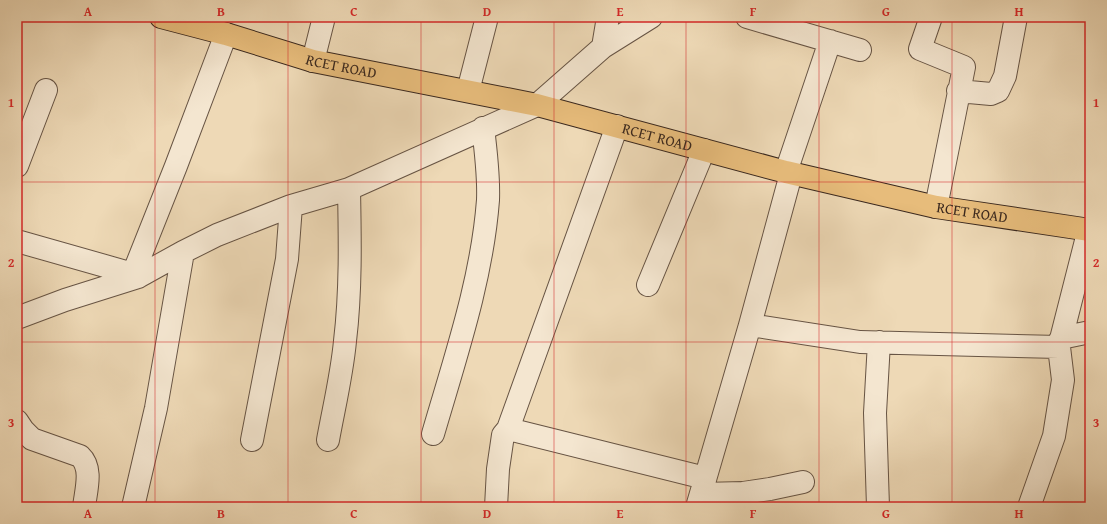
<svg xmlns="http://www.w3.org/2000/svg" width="1107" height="524" font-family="'Gentium Book Plus',serif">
<rect width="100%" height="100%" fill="#eed9b6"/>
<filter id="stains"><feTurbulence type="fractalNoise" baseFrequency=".005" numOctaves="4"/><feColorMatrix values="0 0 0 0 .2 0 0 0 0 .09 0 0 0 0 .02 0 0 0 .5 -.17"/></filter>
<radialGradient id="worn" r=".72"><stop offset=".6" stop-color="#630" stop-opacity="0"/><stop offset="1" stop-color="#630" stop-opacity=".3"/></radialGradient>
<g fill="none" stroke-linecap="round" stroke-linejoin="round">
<defs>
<path id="minor" d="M747 17 860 50
M931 17 920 49 964 67 936 207
M603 47 608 17
M313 61 324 17
M468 91 487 17
M958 91 991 94 998 91 1005 76 1016 17
M17 166 46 90
M786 172 830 41
M17 241 133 274 138 277
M133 274 176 166 226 34
M648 285 704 150
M17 318 65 300 138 277 183 252 217 235 291 206 349 189 537 105 603 47 651 17
M750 325 860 342 1059 347
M1061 338 1090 332
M17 421 23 430 32 439 80 456C93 468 86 490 84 507
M508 429 705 478
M433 434C455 358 482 280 488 200 489 176 486 152 483 128
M252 440 287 259 291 206
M328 440C334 407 342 374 345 341 351 291 350 239 349 189
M702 494 743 493 770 489 803 482
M133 507 156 408 183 252
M496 507 498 469 503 435 508 429 617 126
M697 507 750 325 791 174
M878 507 875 413 879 342
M1029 507 1054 436 1063 380 1059 347 1089 229"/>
<g id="major">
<path id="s1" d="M161 17 226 34 313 61 537 105 786 172 936 207 1090 230"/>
</g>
</defs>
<!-- minor casing -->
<use href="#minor" stroke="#675444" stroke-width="24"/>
<!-- major casing -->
<use href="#major" stroke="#3a281e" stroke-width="24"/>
<!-- minor -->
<use href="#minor" stroke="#f4e6d0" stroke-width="22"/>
<!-- major -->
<use href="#major" stroke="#e7bc7b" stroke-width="22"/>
</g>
<!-- grid -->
<path fill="none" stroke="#d62828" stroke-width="1" stroke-opacity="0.55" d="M155 17V507M288 17V507M421 17V507M554 17V507M686 17V507M819 17V507M952 17V507M17 182H1090M17 342H1090"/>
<g text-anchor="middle" stroke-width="3" stroke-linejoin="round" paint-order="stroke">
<!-- street labels -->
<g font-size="15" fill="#3a281e" stroke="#f4e6d0">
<text dy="5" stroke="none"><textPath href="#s1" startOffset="187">RCET ROAD</textPath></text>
<text dy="5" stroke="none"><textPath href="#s1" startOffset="511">RCET ROAD</textPath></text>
<text dy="5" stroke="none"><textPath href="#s1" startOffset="835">RCET ROAD</textPath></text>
</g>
</g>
<!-- margin -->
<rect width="1107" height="524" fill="none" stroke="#eed9b6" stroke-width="44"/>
<rect x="22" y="22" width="1063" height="480" fill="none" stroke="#d62828" stroke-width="1.5"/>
<g font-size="13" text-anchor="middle" font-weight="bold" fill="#d62828">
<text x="88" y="16">A</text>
<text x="221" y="16">B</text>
<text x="354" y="16">C</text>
<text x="487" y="16">D</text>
<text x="620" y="16">E</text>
<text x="753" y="16">F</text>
<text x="886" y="16">G</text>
<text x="1019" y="16">H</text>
<text x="11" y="107">1</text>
<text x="1096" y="107">1</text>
<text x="11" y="267">2</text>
<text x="1096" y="267">2</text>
<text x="11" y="427">3</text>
<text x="1096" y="427">3</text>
<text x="88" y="518">A</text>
<text x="221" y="518">B</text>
<text x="354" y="518">C</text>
<text x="487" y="518">D</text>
<text x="620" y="518">E</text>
<text x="753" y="518">F</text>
<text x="886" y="518">G</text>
<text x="1019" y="518">H</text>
</g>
<rect width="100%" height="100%" filter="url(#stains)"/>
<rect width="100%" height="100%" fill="url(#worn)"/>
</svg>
